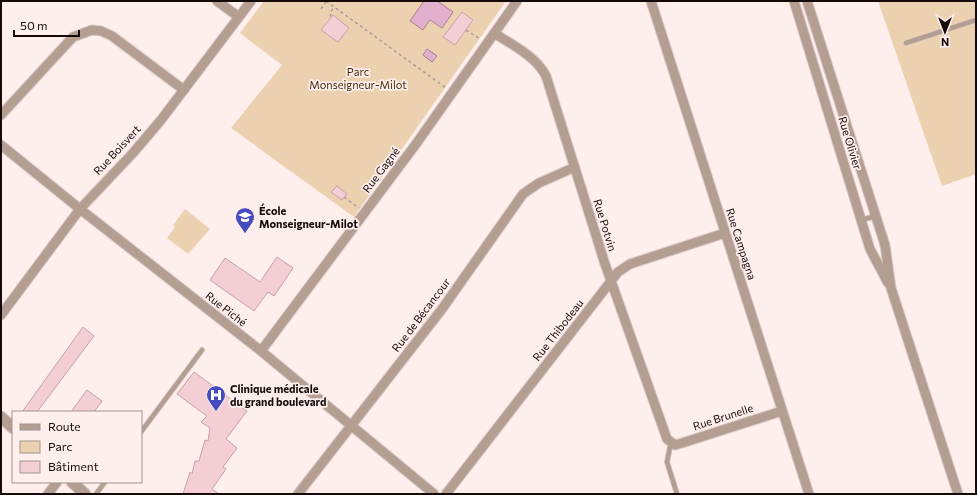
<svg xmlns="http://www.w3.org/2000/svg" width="977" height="495" font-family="Commissioner,sans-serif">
<rect width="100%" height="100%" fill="#feeeec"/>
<!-- green -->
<path fill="#ecd1b1" d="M264 1H506L354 217 231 128 282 65 240 33Z
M878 1H976V174L942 186Z
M185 209 210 229 188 254 167 238 175 227 173 225Z"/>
<!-- water -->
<path fill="#e2afcd" stroke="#a57e92" d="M424 1H437L453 12 442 28 430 20 423 30 410 21Z
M427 49 437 56 432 62 423 55Z"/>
<!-- building -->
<path fill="#f3ced5" stroke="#c4a1a8" d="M462 12 473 20 455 45 443 37Z
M333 15 349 28 338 42 321 30Z
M337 186 347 194 342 200 331 192Z
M277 257 293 268 274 296 268 292 254 311 210 280 225 258 260 282Z
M83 327 94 336 37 412H22Z
M194 372 247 411 226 439 237 448 223 467 226 469 212 489 219 494H183L190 472 192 474 195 461H199L205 440 208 441 210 428 201 422 207 416 177 394Z
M87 390 102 401 94 412H71Z"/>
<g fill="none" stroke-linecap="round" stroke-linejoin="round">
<defs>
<path id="service" d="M906 43 976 20
M861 220 876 216
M141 432 202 350
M671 442 667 462 677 494
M96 494 105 482"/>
<path id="minor" d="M217 1 239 17
M651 1 809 494
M794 1 870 249 888 283
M807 1 885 245 891 288 958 494
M494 33C512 45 536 56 546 76L605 264 667 439 675 445 682 443 782 411
M1 115 73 37 92 30 101 31 112 36 184 90
M1 145 80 209 261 351 434 494
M1 315 80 209 133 153 161 120 251 1
M261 351 416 144 517 1
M48 494 57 482
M298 494 442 309 523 194 539 183 575 167
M446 494 618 272 630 264 725 233"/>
<path id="tertiary" d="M1 417 13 428
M72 482 85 494"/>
</defs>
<!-- service casing -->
<use href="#service" stroke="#d9cac8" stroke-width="6"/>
<!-- minor casing -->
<use href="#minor" stroke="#d9cac8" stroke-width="11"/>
<!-- tertiary casing -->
<use href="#tertiary" stroke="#d9cac8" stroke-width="13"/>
<!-- path -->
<path stroke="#aa9b99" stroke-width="1.5" stroke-dasharray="3 3" stroke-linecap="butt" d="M326 1 446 88
M321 9 326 2
M331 17 330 13 334 7
M466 30 480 39
M344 197 359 208"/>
<!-- service -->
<use href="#service" stroke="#b49d91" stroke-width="4.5"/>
<!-- minor -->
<use href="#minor" stroke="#b49d91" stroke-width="9"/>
<!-- tertiary -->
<use href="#tertiary" stroke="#b49d91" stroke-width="11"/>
</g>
<!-- icons -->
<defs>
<symbol id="school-pin" viewBox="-11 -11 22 30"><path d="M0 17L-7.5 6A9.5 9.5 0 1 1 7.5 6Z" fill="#444bc0" stroke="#feeeec"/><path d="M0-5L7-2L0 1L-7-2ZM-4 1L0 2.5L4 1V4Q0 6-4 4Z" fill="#fff"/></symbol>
<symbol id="hospital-pin" viewBox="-11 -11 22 30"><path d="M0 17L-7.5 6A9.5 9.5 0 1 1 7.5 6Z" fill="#444bc0" stroke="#feeeec"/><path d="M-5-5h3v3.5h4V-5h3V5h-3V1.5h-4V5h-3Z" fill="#fff"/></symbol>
</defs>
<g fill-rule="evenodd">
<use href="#school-pin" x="234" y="206" width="22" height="30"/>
<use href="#hospital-pin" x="205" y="384" width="22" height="30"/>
</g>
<g text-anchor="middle" stroke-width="3.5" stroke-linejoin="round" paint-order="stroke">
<!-- park labels -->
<g font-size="11" fill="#452c08" stroke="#feeeec">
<text x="358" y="76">Parc<tspan x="358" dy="13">Monseigneur-Milot</tspan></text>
</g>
<!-- street labels -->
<g font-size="11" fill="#160a09" stroke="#feeeec">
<text transform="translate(850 143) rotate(73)" y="4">Rue Olivier</text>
<text transform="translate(117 150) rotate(-47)" y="4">Rue Boisvert</text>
<text transform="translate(381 170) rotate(-53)" y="4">Rue Gagné</text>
<text transform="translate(605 225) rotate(73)" y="4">Rue Potvin</text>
<text transform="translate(741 244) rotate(72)" y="4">Rue Campagna</text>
<text transform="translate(226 309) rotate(38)" y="4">Rue Piché</text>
<text transform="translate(421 315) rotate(-53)" y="4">Rue de Bécancour</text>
<text transform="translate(558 330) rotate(-52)" y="4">Rue Thibodeau</text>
<text transform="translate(723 417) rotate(-18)" y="4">Rue Brunelle</text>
</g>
<!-- poi labels -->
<g font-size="11" font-weight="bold" fill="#160a09" stroke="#feeeec" text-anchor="start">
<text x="259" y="215">École<tspan x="259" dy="13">Monseigneur-Milot</tspan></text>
<text x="230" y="393">Clinique médicale<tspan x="230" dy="13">du grand boulevard</tspan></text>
</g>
</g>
<!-- border -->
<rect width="977" height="495" fill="none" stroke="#160a09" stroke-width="4"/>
<!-- legend -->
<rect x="12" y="411" width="130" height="72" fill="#feeeec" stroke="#a19391"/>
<rect x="20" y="424" width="20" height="6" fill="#b49d91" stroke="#a19391"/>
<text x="48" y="431" font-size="12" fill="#160a09">Route</text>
<rect x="20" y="441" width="20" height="12" fill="#ecd1b1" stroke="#a19391"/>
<text x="48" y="451" font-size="12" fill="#160a09">Parc</text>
<rect x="20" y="461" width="20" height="12" fill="#f3ced5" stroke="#a19391"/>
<text x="48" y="471" font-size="12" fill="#160a09">Bâtiment</text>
<!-- north arrow -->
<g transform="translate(945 32) rotate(180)" stroke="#feeeec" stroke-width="3" paint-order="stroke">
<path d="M0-3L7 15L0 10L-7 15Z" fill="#160a09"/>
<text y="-6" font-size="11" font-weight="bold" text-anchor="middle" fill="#160a09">N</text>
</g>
<!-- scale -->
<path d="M14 30v6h65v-6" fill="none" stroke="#160a09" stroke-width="2"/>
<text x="20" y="30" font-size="12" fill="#160a09" stroke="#feeeec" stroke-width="3" paint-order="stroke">50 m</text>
</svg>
